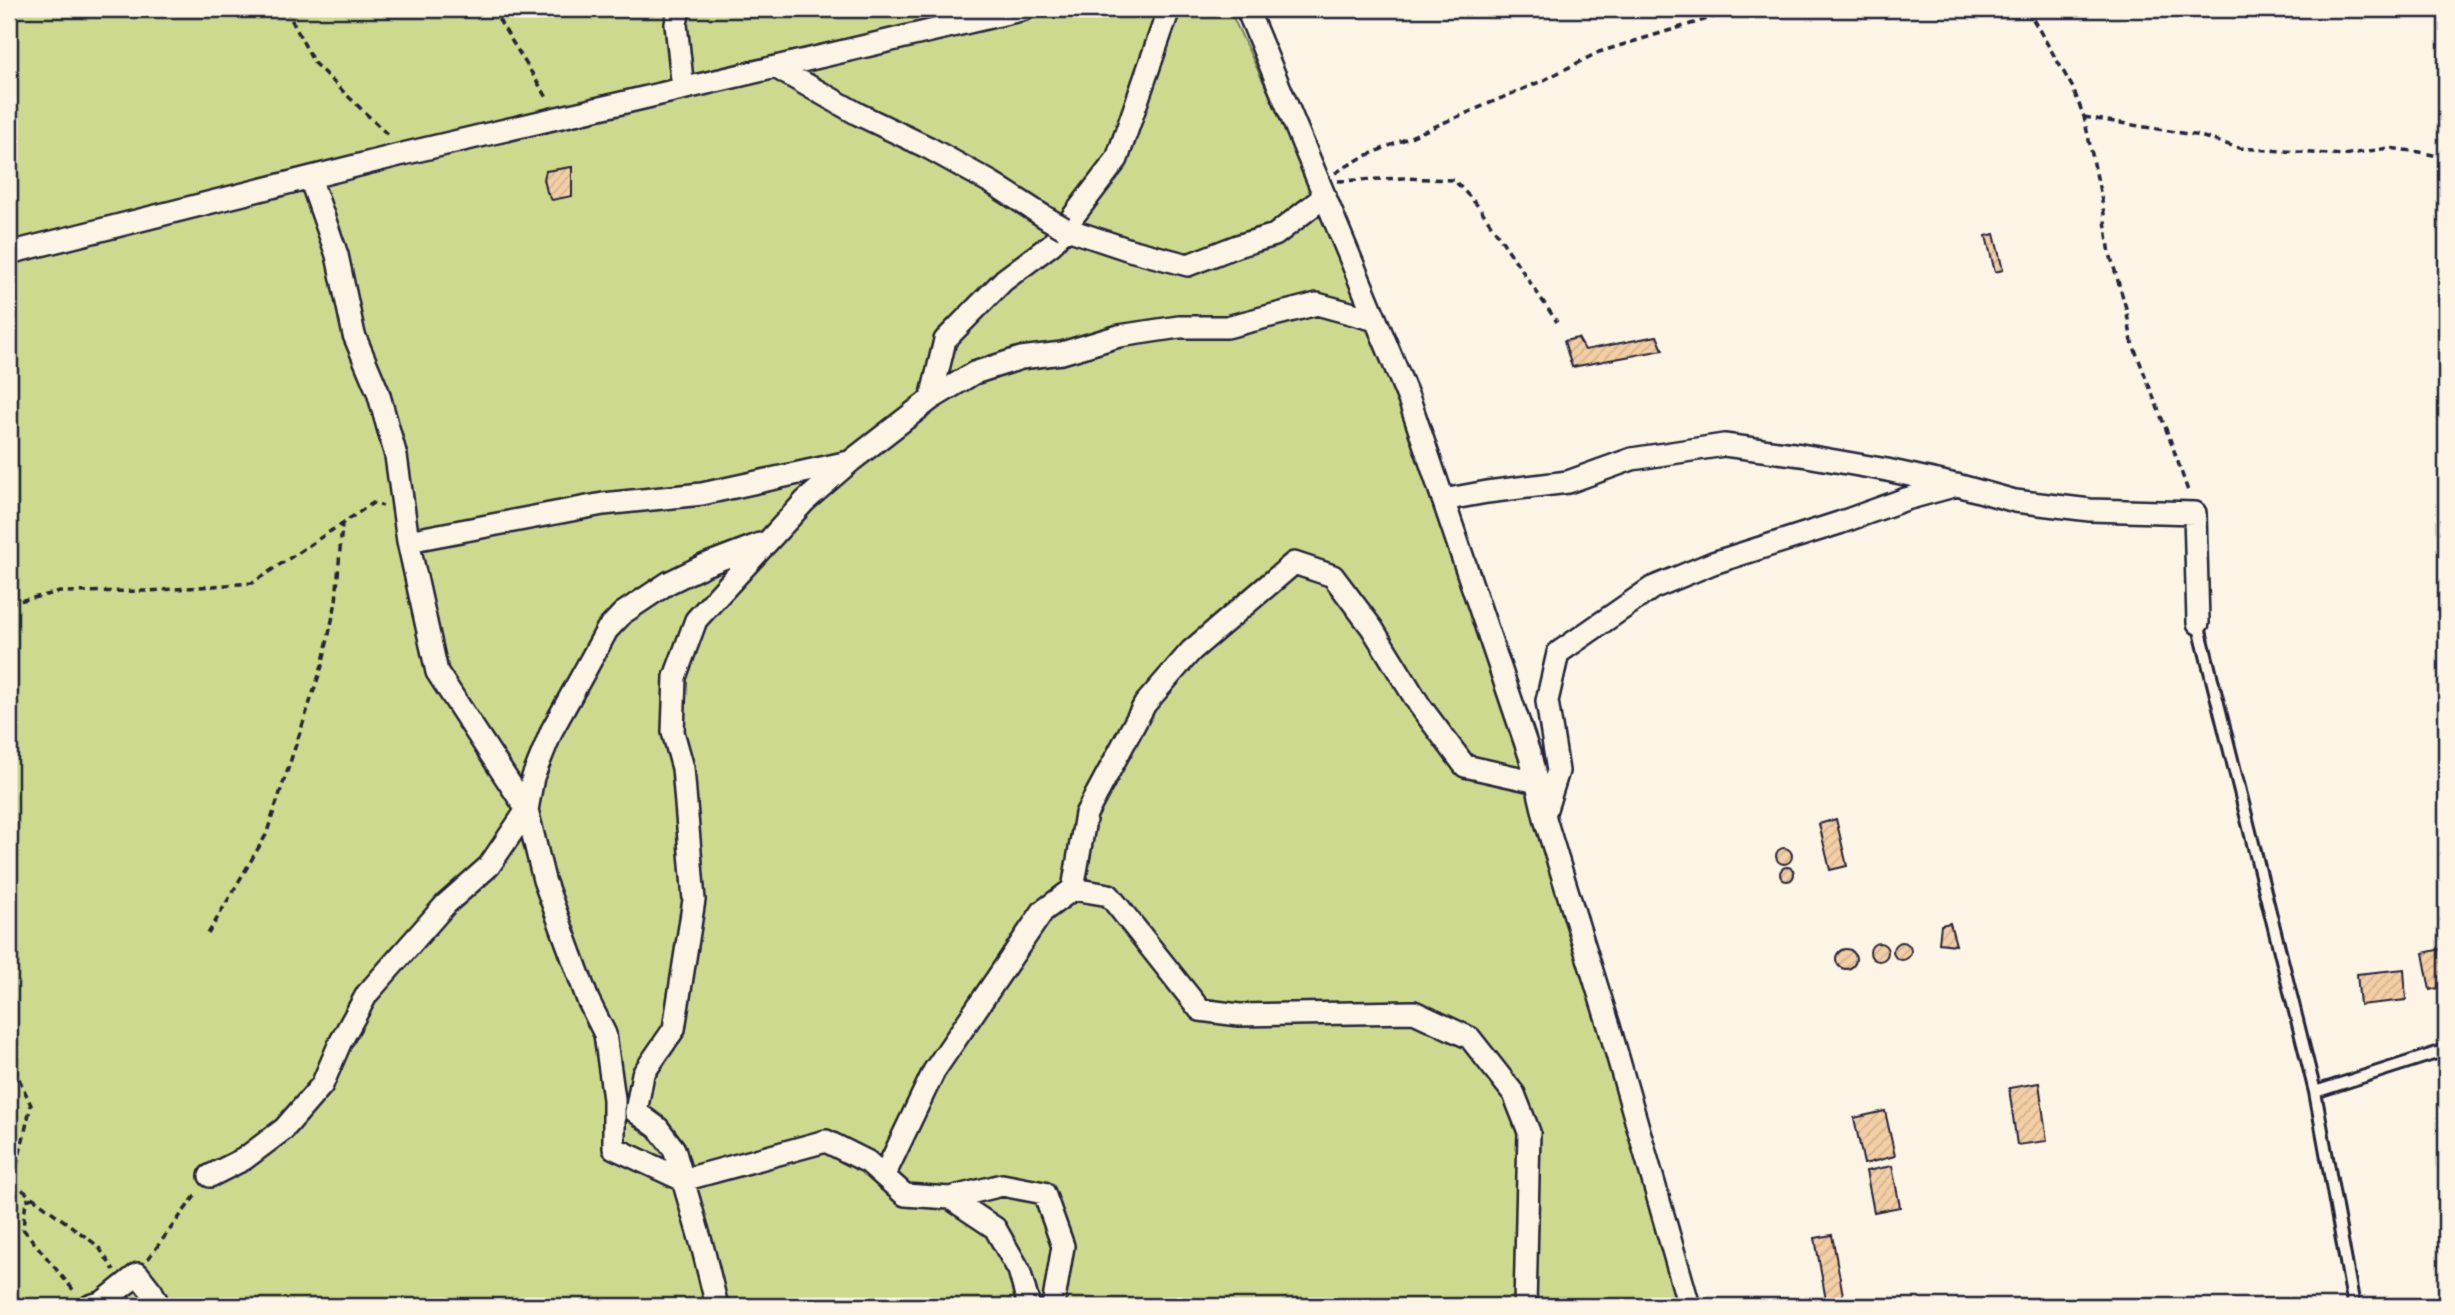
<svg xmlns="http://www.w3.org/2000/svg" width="2455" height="1315" font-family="Dekko,sans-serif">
<defs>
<pattern id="building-hatch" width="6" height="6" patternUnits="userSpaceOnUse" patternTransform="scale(1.75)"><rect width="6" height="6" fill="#f4cfa4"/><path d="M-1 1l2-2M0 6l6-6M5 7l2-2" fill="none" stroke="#d1b18e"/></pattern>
</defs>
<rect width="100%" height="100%" fill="#fcf5e5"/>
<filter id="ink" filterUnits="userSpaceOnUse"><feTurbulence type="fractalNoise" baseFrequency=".0143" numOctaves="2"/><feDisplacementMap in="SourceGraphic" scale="14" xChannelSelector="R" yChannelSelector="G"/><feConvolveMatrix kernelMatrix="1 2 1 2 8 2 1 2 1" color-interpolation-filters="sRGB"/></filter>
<g filter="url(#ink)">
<!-- green -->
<path fill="#cdda8d" stroke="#787e64" stroke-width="2" d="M9 9H1229L1376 320 1503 690 1698 1306H9Z"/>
<!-- building -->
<path fill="url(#building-hatch)" stroke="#22223b" stroke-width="2" d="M572 167V196L552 200 547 192 544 179 546 171Z
M1994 234 2003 270 1995 272 1986 236Z
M1657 336 1663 350 1572 367 1564 341 1578 338 1585 350Z
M1836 819 1847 866 1830 870 1819 824Z
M1776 856a8 8 0 1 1 16 0a8 8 0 1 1-16 0Z
M1780 874a7 7 0 1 1 14 0a7 7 0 1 1-14 0Z
M1950 923 1956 945 1939 943 1941 925Z
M1893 951a9 9 0 1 1 18 0a9 9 0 1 1-18 0Z
M1870 952a9 9 0 1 1 18 0a9 9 0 1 1-18 0Z
M2446 948V986L2430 990 2423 953Z
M1836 959a10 10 0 1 1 20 0a10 10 0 1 1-20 0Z
M2404 969 2406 1000 2360 1005 2357 974Z
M2039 1083 2047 1141 2017 1145 2009 1088Z
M1885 1111 1895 1156 1864 1164 1854 1118Z
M1892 1166 1900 1207 1874 1212 1866 1171Z
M1832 1235 1845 1306H1827L1815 1238Z"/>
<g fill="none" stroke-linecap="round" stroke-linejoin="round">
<defs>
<path id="service" d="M2198 623 2315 1092 2354 1306
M2315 1092 2446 1050"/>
<path id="minor" d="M679 9 676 24 683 89
M1247 9 1410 402 1531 759 1546 822 1609 1026 1689 1306
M777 68 858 114 929 148 992 183 1048 219
M1064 228 1130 250 1188 265 1237 246 1275 235 1325 196
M9 253 407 153 1025 9
M931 399 974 373 1021 358 1062 353 1119 336 1179 327H1227L1317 304 1376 320
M1443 500 1487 492 1568 482 1632 459 1724 445 1801 455 1887 470 1951 484
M408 541 603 504 702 494 849 462
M760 544 705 565 668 583 623 613 607 630 588 665 552 730 533 777 527 810 544 880 588 1000 605 1034 614 1099V1148L683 1180 826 1141 868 1162 905 1195 950 1198 1002 1185 1044 1193 1063 1246 1053 1306
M1545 812 1558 771 1547 701 1558 653 1652 588 1713 563 1839 523 1906 499 1957 485 2015 501 2090 510 2195 513 2198 623
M1073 889 1086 814 1145 704 1191 651 1294 563 1333 576 1372 628 1420 706 1465 766 1537 782
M210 1176 244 1159 284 1129 322 1085 340 1043 367 994 446 904 489 866 527 810 437 672 408 541 396 456 378 392 354 335 337 255 310 178
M884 1176 934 1071 1043 911 1073 889 1109 895 1200 1010 1239 1015 1414 1012 1470 1038 1514 1094 1529 1132 1525 1306
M950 1198 995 1228 1019 1270 1029 1306
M90 1306 103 1302 138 1274 152 1292 159 1306
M717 1306 703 1249 674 1149 658 1128 636 1112 643 1074 674 1029 694 900 683 768 673 732 675 677 696 620 805 501 851 461 931 399 945 340 1004 280 1052 244 1117 159 1169 9"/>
</defs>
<!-- service casing -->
<use href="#service" stroke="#22223b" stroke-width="16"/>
<!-- minor casing -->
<use href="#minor" stroke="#22223b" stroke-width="26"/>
<!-- path -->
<path stroke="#22223b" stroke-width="3.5" stroke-dasharray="7 5" stroke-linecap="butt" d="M286 9 314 63 390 137
M492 9 548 99
M2027 9 2073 88 2084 117 2102 201 2110 254 2126 308 2132 342 2171 442 2189 494
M2084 117 2200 136 2239 148 2343 155 2389 148 2420 152 2446 158
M1335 173 1361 158 1544 80 1599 52 1740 9
M1338 181 1402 178 1454 180 1479 207 1557 322
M9 603 60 592 149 591 252 583 373 503 383 506
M208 934 266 835 322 666 336 602 342 524
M9 1057 31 1105 13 1183 98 1246 114 1270
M33 1198 26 1200 23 1229 75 1292
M148 1259 198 1192"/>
<!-- service -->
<use href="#service" stroke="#fcf5e5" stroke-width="10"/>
<!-- minor -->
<use href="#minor" stroke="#fcf5e5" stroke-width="21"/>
<defs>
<path id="minor-bridge" d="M1048 219 1064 228"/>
</defs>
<!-- minor-bridge casing -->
<use href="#minor-bridge" stroke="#22223b" stroke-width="26" stroke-linecap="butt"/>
<!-- minor-bridge -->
<use href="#minor-bridge" stroke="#fcf5e5" stroke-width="21"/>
</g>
</g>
<!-- margin -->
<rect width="2455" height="1315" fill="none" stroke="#fcf5e5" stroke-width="35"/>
<rect x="18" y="18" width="2420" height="1280" fill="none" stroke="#22223b" stroke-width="2.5" filter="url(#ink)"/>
</svg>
